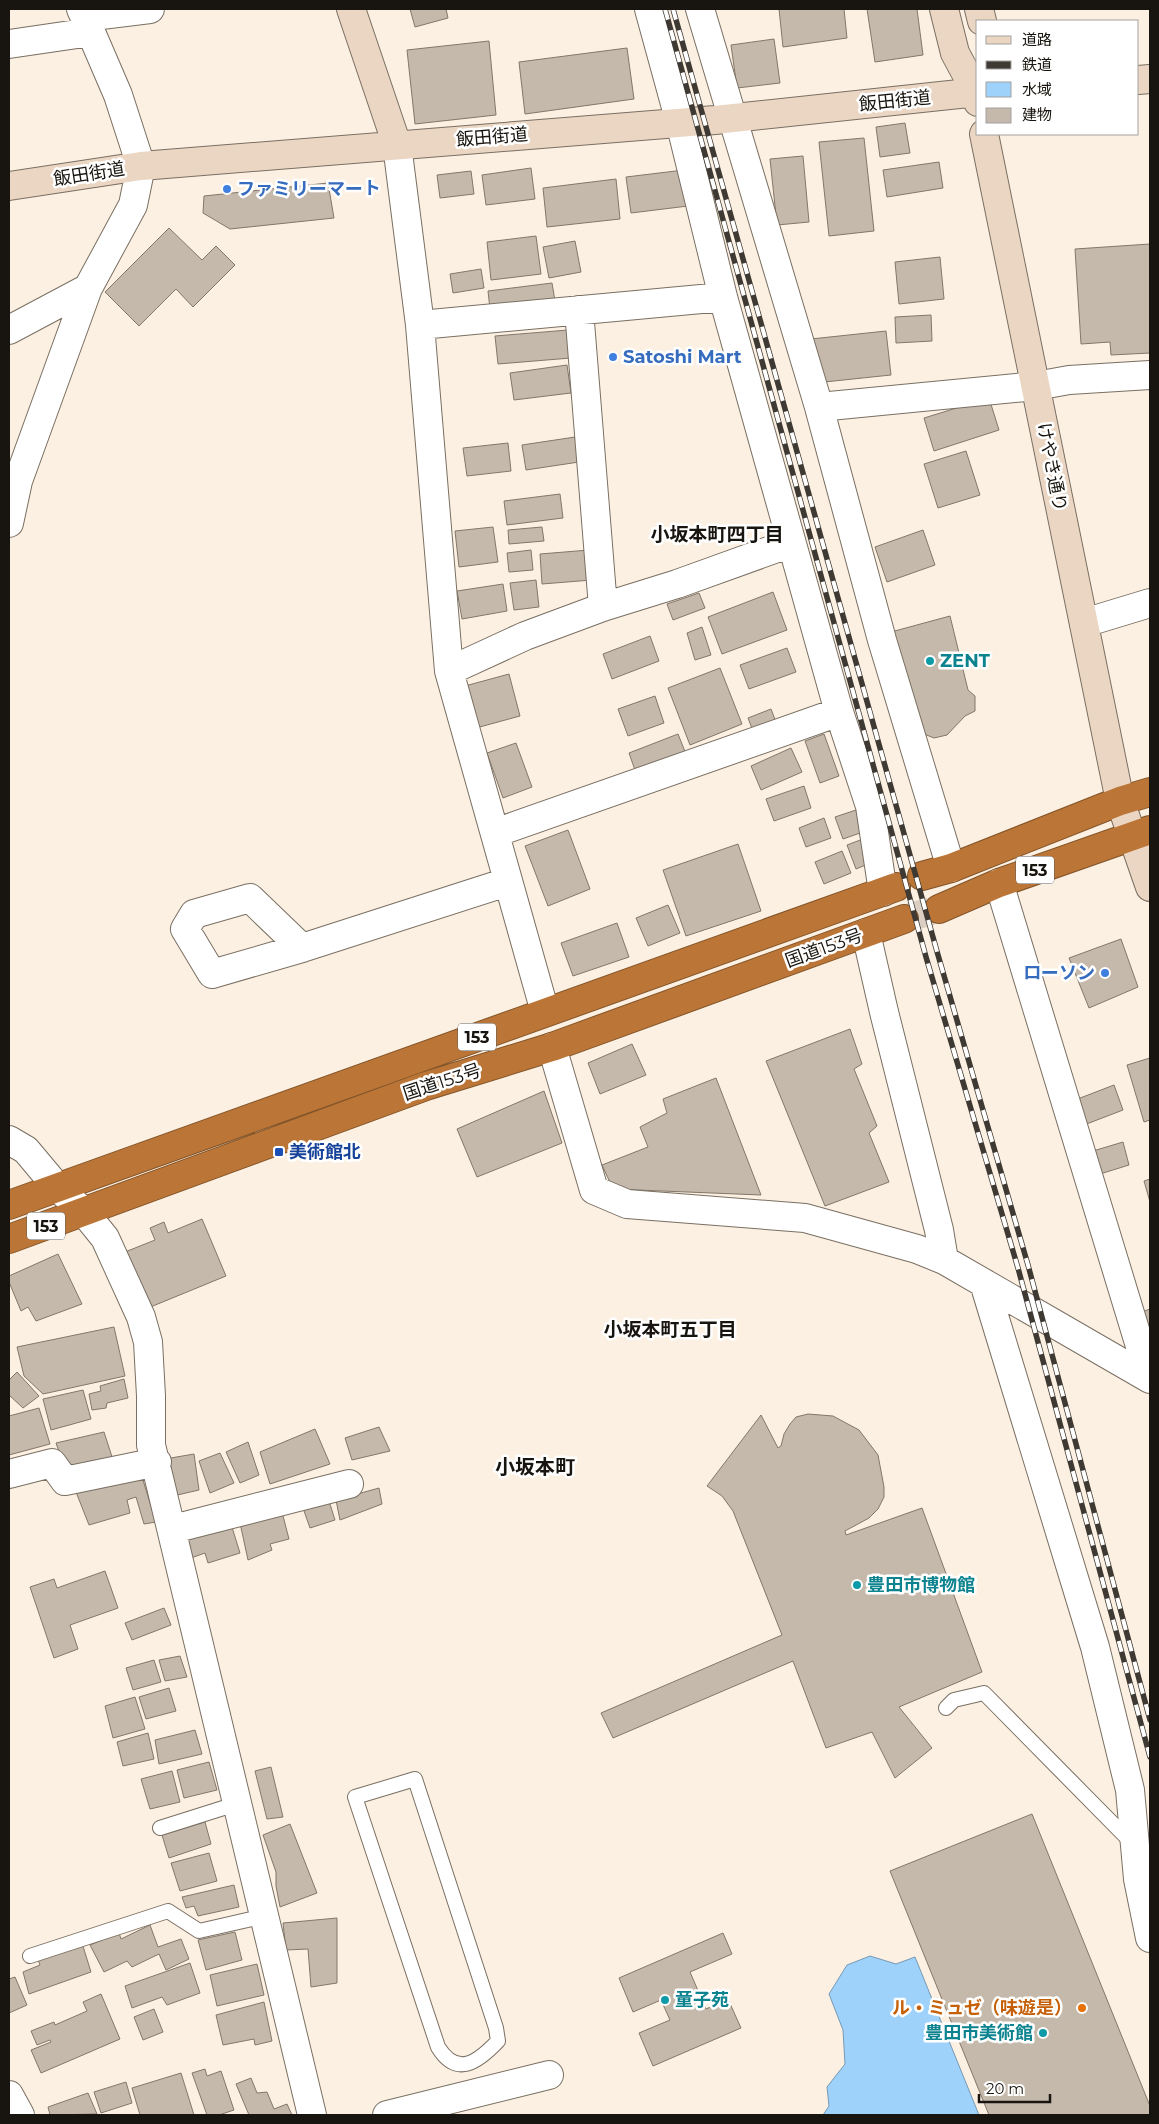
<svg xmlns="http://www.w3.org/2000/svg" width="1159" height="2124" font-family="Montserrat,'Noto Sans JP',sans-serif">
<rect width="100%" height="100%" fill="#fcf0e2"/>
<!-- water -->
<path fill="#9fd2fa" stroke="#7699b4" d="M870 1956 896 1964 915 1957 979 2115H823L829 2106 827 2087 845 2064 843 2030 829 1994 847 1965Z"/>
<!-- building -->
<path fill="#c5b9ab" stroke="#82776a" d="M410 9H446L448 18 415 27Z
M779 9H844L847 38 783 47Z
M867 9H917L923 55 875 62Z
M774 39 780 83 737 88 731 45Z
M489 41 496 115 415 124 407 50Z
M627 48 634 99 525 114 519 62Z
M905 123 910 153 880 157 876 127Z
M864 138 874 231 829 236 819 142Z
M803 156 809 222 777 225 770 159Z
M939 162 943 188 887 197 883 170Z
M531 168 535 199 486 205 482 175Z
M684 170 688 206 631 213 626 177Z
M471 171 474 194 440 198 437 175Z
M616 179 620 219 547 227 543 188Z
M328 183 334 218 230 229 203 213 204 196Z
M169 228 202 260 216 246 235 265 193 307 176 289 139 326 105 292Z
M536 236 541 274 491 280 487 242Z
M575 241 581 272 549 278 543 247Z
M1150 244V353L1111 355 1110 342 1081 344 1075 249Z
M940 257 944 299 899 304 895 262Z
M481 269 484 288 453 293 450 274Z
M552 283 555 301 490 309 488 291Z
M931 315 932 341 896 343 895 317Z
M568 330 571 358 498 364 495 336Z
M886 331 891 375 815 383 811 339Z
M567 365 571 393 514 400 510 373Z
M989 398 999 430 934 451 924 418Z
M575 437 579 462 526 470 522 445Z
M508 443 511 471 467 476 463 448Z
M966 451 980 495 938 508 924 464Z
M560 494 563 518 507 525 504 501Z
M493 527 498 562 459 567 455 531Z
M542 527 544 541 509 544 508 530Z
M923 530 935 565 887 582 875 547Z
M531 550 533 570 509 572 507 553Z
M589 550 592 580 542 584 540 554Z
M536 580 539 607 514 610 510 583Z
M503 584 507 611 462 619 457 591Z
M773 592 787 630 722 654 708 617Z
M699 593 705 608 673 620 667 604Z
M950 616 968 690 975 696V711L965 716 947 735 934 738 919 732 891 632Z
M702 627 711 655 695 660 687 633Z
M650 636 659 661 612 679 603 654Z
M787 648 796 672 749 689 740 665Z
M720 668 742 724 690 745 668 688Z
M509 674 520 716 476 728 465 686Z
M655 696 664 723 628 736 618 709Z
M771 709 776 722 753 731 748 718Z
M678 734 686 754 636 773 629 753Z
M824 734 839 776 820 783 805 741Z
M516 743 532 787 503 798 487 753Z
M791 748 802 772 761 790 751 766Z
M804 786 811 808 774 821 766 799Z
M856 810 863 832 843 839 835 817Z
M824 818 831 838 806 847 799 828Z
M568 830 590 889 548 906 525 846Z
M863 839 873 862 856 869 847 845Z
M738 844 761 911 686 936 663 870Z
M842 851 851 873 824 884 815 862Z
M668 905 680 933 648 946 636 918Z
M617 923 629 957 573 976 561 943Z
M1121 939 1138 987 1089 1008 1069 958Z
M850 1029 862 1064 854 1069 877 1126 869 1133 889 1182 825 1206 766 1061Z
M632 1044 646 1075 600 1094 588 1063Z
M1150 1058V1120L1144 1122 1127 1065Z
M716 1078 761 1195 613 1189 602 1165 648 1147 640 1127 667 1113 663 1099Z
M1114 1085 1123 1110 1084 1125 1075 1100Z
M544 1091 562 1143 477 1177 457 1129Z
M1123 1142 1129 1165 1100 1174 1093 1151Z
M1150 1179V1202L1144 1181Z
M202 1219 226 1276 148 1308 125 1252 155 1240 150 1228 164 1222 168 1233Z
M58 1254 82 1304 36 1321 28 1307 21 1311 9 1282V1276Z
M1150 1309V1352L1131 1316Z
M114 1327 125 1376 43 1394 24 1376 17 1347Z
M17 1372 39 1396 23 1408 9 1395V1380Z
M124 1379 128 1398 107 1403 106 1408 92 1410 89 1394 101 1391 100 1386Z
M83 1390 91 1419 51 1430 43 1399Z
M39 1408 50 1444 9 1455V1416Z
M808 1414 833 1416 859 1430 878 1455 884 1487V1497L878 1509 869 1518 845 1531 846 1535 922 1508 982 1672 899 1707 932 1748 895 1778 872 1732 826 1748 793 1661 613 1738 601 1713 782 1635 733 1511 722 1496 707 1486 761 1415 778 1448 781 1446 784 1434 790 1424 796 1417Z
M379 1427 390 1451 352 1460 345 1438Z
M315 1429 330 1464 270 1484 260 1452Z
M104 1432 114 1463 67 1474 56 1443Z
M248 1442 259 1475 240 1483 226 1452Z
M220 1453 234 1483 210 1493 199 1461Z
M194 1454 199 1490 173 1496 165 1459Z
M142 1477 156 1522 144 1524 136 1497 127 1500 130 1513 89 1525 76 1492Z
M379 1488 382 1504 340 1520 336 1500Z
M329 1501 335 1520 310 1528 303 1508Z
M282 1512 289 1539 270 1544 272 1550 248 1560 240 1523Z
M231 1524 240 1553 208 1563 205 1553 191 1558 185 1539Z
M105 1571 118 1608 70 1625 78 1649 54 1658 30 1587 54 1579 57 1588Z
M164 1608 171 1625 132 1640 125 1623Z
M180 1656 187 1677 165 1681 159 1660Z
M154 1660 161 1682 133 1690 126 1668Z
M169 1688 176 1711 146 1719 139 1697Z
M135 1697 145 1729 113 1738 105 1706Z
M195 1730 202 1754 159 1764 155 1740Z
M148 1733 154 1759 123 1766 117 1742Z
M209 1762 217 1790 184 1798 177 1770Z
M271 1767 283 1817 267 1819 255 1771Z
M172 1771 180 1802 150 1809 141 1779Z
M1032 1814 1150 2106V2115H989L890 1871Z
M205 1822 211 1844 169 1858 162 1835Z
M290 1824 317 1893 280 1907 276 1886V1872L263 1835Z
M209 1853 217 1881 180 1891 171 1863Z
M234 1885 239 1907 198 1916 194 1906 186 1908 182 1897Z
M337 1918V1983L311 1987 308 1949 286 1950 283 1923Z
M150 1925 158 1947 181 1939 189 1959 166 1970 159 1954 132 1967 127 1961 104 1972 90 1945 119 1933 121 1939Z
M235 1932 242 1960 206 1970 198 1940Z
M723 1933 732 1954 690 1972 706 2009 728 1999 741 2028 653 2066 639 2033 670 2020 661 2000 633 2012 619 1978Z
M82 1943 91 1972 29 1994 23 1972 40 1965 37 1957Z
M190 1963 200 1993 167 2005 162 1997 132 2008 125 1986Z
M257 1964 264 1995 217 2006 210 1975Z
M15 1977 27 2005 9 2013V1979Z
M101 1994 120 2039 41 2073 31 2050 51 2042 50 2040 37 2045 31 2031 54 2022 55 2025 87 2011 83 2002Z
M264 2002 272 2041 255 2045 254 2039 223 2045 216 2015Z
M154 2009 163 2032 143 2040 134 2017Z
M205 2069 207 2076 221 2071 234 2110 219 2115H207L192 2073Z
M181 2073 194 2115H140L132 2088Z
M251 2078 257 2093 267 2092 274 2109 287 2104 292 2115H249L236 2084Z
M126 2082 132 2103 101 2113 94 2092Z
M88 2093 97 2114 50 2115 48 2107Z"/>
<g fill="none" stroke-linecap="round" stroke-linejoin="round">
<!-- highway-tunnel -->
<path stroke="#dacfc2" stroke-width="28" stroke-dasharray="28 14" stroke-linecap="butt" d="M904 919 939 909"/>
<defs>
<path id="lane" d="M946 1708 954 1700 984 1693 1133 1844
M415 1779 496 2028 498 2041C478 2062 457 2078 438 2047L355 1797Z
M160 1828 236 1804
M30 1956 168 1911 199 1931 265 1916"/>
<path id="street" d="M649 9 680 122 723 297 839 712 870 806 883 892
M700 9 819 407
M85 17 150 9
M9 44 91 32
M397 145 420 325 449 671 545 1012
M579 310 603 607
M420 325 723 297
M9 330 88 288
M9 523 18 481 88 288 133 205 141 166 118 95 81 9
M1084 623 1150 603
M449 671 525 636 603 607 677 584 791 543
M495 833 839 712
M951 868 882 640 819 407 1036 386 1069 380 1150 375
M999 883 1150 1379
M866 933 884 1012 939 1230 944 1260
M302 948 250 898 194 914 185 929 212 974 302 948 507 882
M552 1047 594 1190 627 1204 805 1218 917 1249 944 1260 1150 1379
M9 1140 26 1150 57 1187 84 1212 105 1238 141 1317 148 1342 151 1396V1445L312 2115
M984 1283 1095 1647 1130 1790 1138 1879 1150 1938
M9 1474 52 1463 65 1481 157 1462
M173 1529 349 1484
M9 2095 20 2115
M387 2115 549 2075"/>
<path id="secondary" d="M351 9 397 145
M944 9 955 53 976 92 978 102
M979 9 982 21
M1138 80 1150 79
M984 134 1120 801 1150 887
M9 186 141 166 715 120 978 92"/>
<path id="highway" d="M922 876 951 868 1120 801 1150 792
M939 909 999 883 1150 830
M9 1205 896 887
M9 1239 426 1086 552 1047 904 919"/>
</defs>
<!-- lane casing -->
<use href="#lane" stroke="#796f62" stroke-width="16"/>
<!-- street casing -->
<use href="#street" stroke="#796f62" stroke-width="30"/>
<!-- secondary casing -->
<use href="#secondary" stroke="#796f62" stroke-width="30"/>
<!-- highway casing -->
<use href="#highway" stroke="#825429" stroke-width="30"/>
<!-- lane -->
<use href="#lane" stroke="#fff" stroke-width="14"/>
<!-- street -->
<use href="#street" stroke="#fff" stroke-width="28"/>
<!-- secondary -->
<use href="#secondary" stroke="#ebd6c3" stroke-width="28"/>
<!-- highway -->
<use href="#highway" stroke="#bb7637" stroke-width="28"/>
<defs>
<path id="rail" d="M665 9 926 957 1018 1268 1150 1757
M673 9 938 955 1028 1265 1150 1720"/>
</defs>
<!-- rail casing -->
<use href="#rail" stroke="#3e3932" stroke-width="5.5"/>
<!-- rail -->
<use href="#rail" stroke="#fff" stroke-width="4" stroke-dasharray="11" stroke-linecap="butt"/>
</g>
<!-- markers -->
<g fill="#3f7fe0" stroke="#fff" stroke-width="2">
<circle cx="227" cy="189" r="5"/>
<circle cx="613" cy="357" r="5"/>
<circle cx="1105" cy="973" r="5"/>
</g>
<g fill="#0f9aa8" stroke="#fff" stroke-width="2">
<circle cx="930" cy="661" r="5"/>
<circle cx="857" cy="1585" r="5"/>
<circle cx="665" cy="2000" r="5"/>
<circle cx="1043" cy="2033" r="5"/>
</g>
<rect fill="#1a4fb4" stroke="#fff" stroke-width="2" x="274" y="1147" width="10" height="10" rx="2.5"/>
<circle fill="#e8710a" stroke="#fff" stroke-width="2" cx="1082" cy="2008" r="5"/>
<g text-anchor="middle" stroke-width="5" stroke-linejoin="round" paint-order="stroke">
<!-- shield labels -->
<g fill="#fff" stroke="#5d5a57" stroke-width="1">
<rect x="1016" y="856.5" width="38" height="27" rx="4"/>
<rect x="458" y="1023.5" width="38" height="27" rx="4"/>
<rect x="27" y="1212.5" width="38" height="27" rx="4"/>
</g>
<g font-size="16" font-weight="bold" fill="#18140f">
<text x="1035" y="876">153</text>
<text x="477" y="1043">153</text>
<text x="46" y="1232">153</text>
</g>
<!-- street labels -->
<g font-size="18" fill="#18140f" stroke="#fff">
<text transform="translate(895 101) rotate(-6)" y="6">飯田街道</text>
<text transform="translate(492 137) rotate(-5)" y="6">飯田街道</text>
<text transform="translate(89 174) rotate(-9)" y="6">飯田街道</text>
<text transform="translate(1052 467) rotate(79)" y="6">けやき通り</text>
<text transform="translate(824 948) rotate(-20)" y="6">国道153号</text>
<text transform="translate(442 1082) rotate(-18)" y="6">国道153号</text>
</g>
<!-- shop labels -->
<g font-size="18" font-weight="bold" fill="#366cbe" stroke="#fff" text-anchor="start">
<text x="237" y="195">ファミリーマート</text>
<text x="623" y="363">Satoshi Mart</text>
<text x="1095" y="979" text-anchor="end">ローソン</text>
</g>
<!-- culture labels -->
<g font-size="18" font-weight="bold" fill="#0d838f" stroke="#fff" text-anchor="start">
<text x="940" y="667">ZENT</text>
<text x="867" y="1591">豊田市博物館</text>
<text x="675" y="2006">童子苑</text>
<text x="1033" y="2039" text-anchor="end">豊田市美術館</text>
</g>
<!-- transit labels -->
<g font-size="18" font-weight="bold" fill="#164399" stroke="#fff" text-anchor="start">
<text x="289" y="1158">美術館北</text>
</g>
<!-- food labels -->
<g font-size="18" font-weight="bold" fill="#c56008" stroke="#fff" text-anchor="end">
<text x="1072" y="2014">ル・ミュゼ（味遊是）</text>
</g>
<!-- neighbourhood labels -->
<g font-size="19" font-weight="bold" fill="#18140f" stroke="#fff">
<text x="717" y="541">小坂本町四丁目</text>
<text x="670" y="1336">小坂本町五丁目</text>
</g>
<!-- quarter labels -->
<g font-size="20" font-weight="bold" fill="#18140f" stroke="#fff">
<text x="535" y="1474">小坂本町</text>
</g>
</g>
<!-- border -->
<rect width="1159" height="2124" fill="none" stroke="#18140f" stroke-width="20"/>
<!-- legend -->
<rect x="976" y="20" width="162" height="115" fill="#ffffff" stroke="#a3a19f"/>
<rect x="986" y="36" width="25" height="8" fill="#ebd6c3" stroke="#a3a19f"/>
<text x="1022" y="45" font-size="15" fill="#18140f">道路</text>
<rect x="986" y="61" width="25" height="8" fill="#3e3932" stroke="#a3a19f"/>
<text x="1022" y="70" font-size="15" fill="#18140f">鉄道</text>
<rect x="986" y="82" width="25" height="15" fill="#9fd2fa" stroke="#a3a19f"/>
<text x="1022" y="95" font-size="15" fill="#18140f">水域</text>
<rect x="986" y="108" width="25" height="15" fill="#c5b9ab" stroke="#a3a19f"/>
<text x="1022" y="120" font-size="15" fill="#18140f">建物</text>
<!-- scale -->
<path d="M979 2094v8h71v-8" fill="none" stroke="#18140f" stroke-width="2.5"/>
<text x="986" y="2094" font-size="15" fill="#18140f" stroke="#ffffff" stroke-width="4" paint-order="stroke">20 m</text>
</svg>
